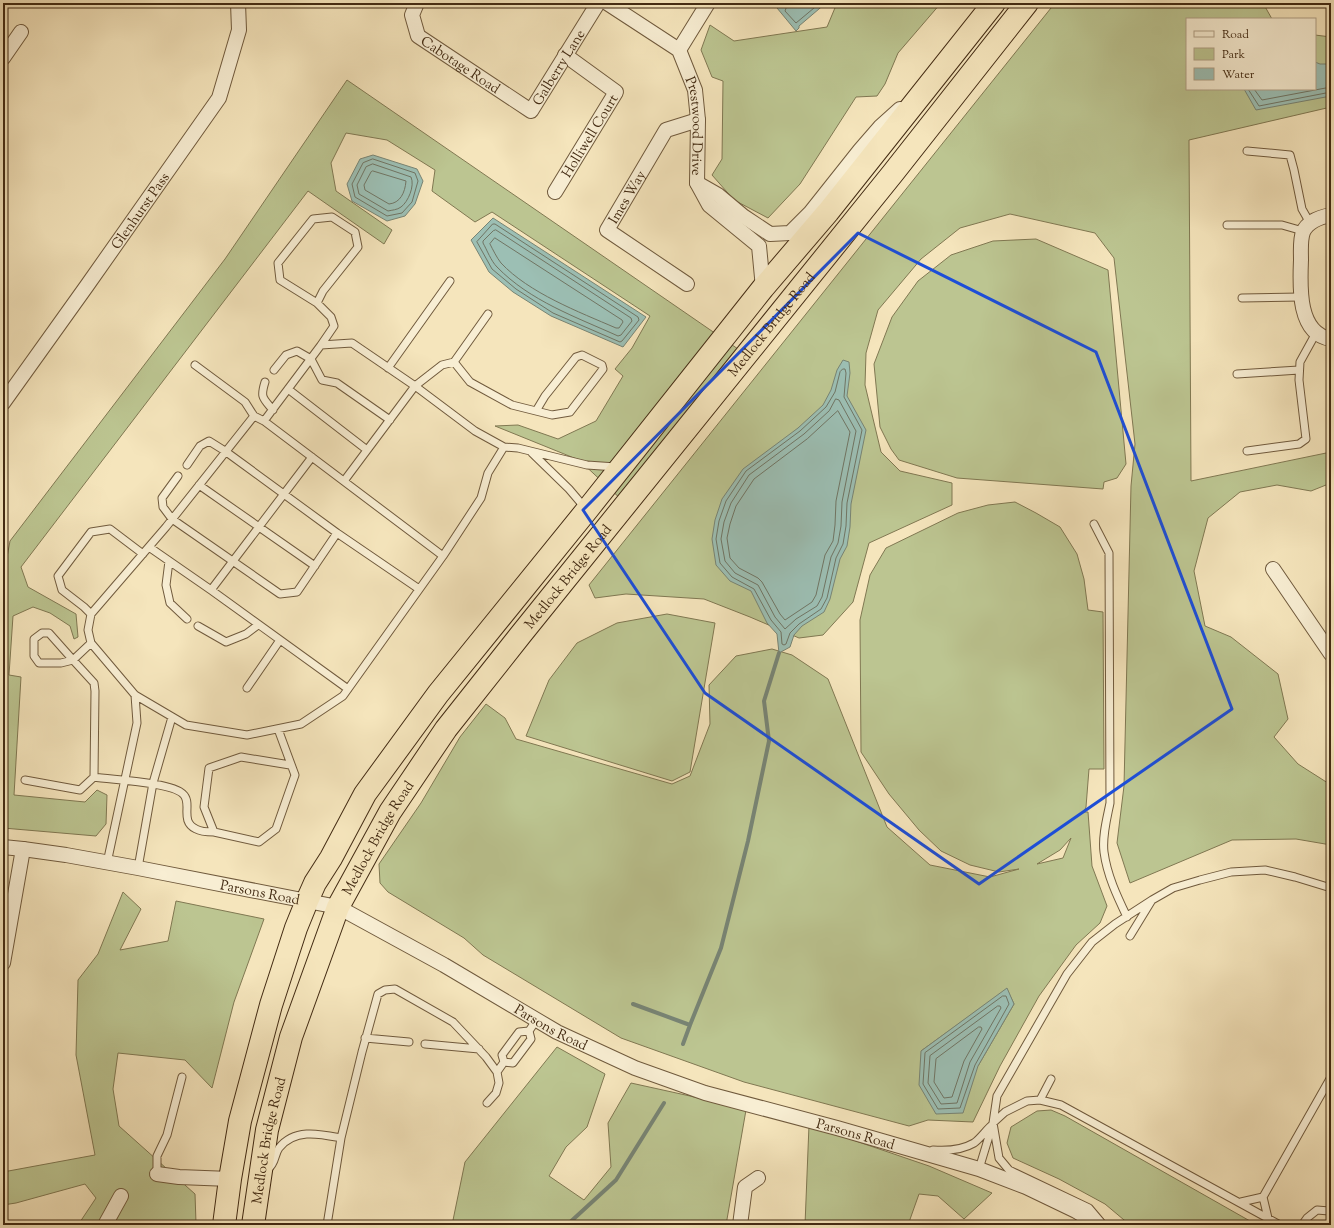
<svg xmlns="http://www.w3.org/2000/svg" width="1334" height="1228" font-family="'Sorts Mill Goudy',serif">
<rect width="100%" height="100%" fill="#f5e5bc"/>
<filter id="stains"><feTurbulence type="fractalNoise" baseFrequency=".005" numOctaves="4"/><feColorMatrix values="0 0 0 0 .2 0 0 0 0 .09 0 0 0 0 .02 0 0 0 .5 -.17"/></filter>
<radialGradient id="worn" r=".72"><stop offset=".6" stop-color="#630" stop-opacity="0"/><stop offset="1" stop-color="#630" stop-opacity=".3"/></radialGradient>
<!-- green -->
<path fill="#bcc591" stroke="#807852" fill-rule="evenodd" d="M837 3H941L898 53 885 84 877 96 856 97 800 184 768 218 734 200 712 175 722 159 723 81 712 77 701 50 710 25 734 41 827 27Z
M1055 3H1263L1272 19H1187V89H1315V35L1331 37V107L1189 140 1191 481 1331 452V483L1311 491 1277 485 1240 492 1208 518 1194 571 1205 626 1231 637 1278 674 1288 719 1274 737 1298 764 1331 785V845L1296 839 1232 840 1130 883 1117 843 1124 786 1131 486 1135 444 1114 258 1095 233 1010 214 960 228 921 259 878 310 866 353 865 385 881 452 900 471 952 483V505L869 543 853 602 823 635 799 638 750 617 704 599 626 594 595 598 589 585Z
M347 80 738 349 623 501 579 460 495 426 518 425 558 439 596 421 623 376 615 369 632 348 650 316 492 212 475 222 432 191 435 170 387 140 346 133 331 163 336 191 392 230 384 244 308 191 21 567 28 587 76 614 78 637 74 639 70 626 50 613 33 607 13 616 9 675 21 677 14 795 85 802 97 790 107 795 106 824 96 836 3 828V579L10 541 225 259Z
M1036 239 1108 270 1126 464 1117 478 1104 482 1103 489 957 478 899 460 891 449 880 427 874 364 892 317 918 281 951 255 993 241Z
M1015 502 1036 513 1060 527 1077 554 1084 579 1088 610 1103 612 1104 769H1089L1086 807 1084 812H1088L1092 866 1107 906 1100 923 1076 945 1039 996 1000 1066 973 1122 928 1120 909 1126 744 1082 621 1038 483 955 464 938 388 892 380 883 379 864 421 803 460 737 486 704 505 718 516 739 672 784 690 776 710 724 709 685 736 656 772 649 792 655 828 679 887 827 930 865 990 877 1019 869 999 872 970 865 941 851 919 830 889 794 861 752 860 620 870 575 886 548 958 513 988 505ZM1071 838 1063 858 1037 864 1060 850ZM1007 989 1014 1004 978 1066 921 1051Z
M667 614 715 623 690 772 672 781 526 736 549 680 577 643 617 623Z
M123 892 141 909 120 950 168 941 176 901 264 919 234 1002 212 1088 185 1060 118 1053 113 1089 119 1126 195 1194 196 1223 195 1225H78L96 1198 85 1184 16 1203 3 1205V1172L95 1155 76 1055 78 980 98 954Z
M557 1047 605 1074 587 1127 566 1147 549 1176 584 1200 611 1167 608 1123 631 1083 690 1096 746 1110 726 1225H452L465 1162Z
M1051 1110 1065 1116 1257 1225H1130L1105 1204 1059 1179 1013 1158 1007 1143 1011 1127 1037 1111Z
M809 1125 929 1166 992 1193 964 1219 938 1196 919 1194 908 1225H805Z"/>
<!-- water -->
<path fill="#9cbfb4" stroke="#788474" d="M786 3H826L799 26V28L796 31 777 8Z
M1315 62 1320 64H1331V96L1256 110 1244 89H1315Z
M373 155 417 169 423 181 415 204 405 216 387 221 352 201 347 184 360 159Z
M493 218 646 317 623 347 551 316 513 292 489 272 471 240Z
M843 360 849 362 850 373 847 396 866 430 851 504 850 527 847 546 840 559 830 599 824 612 802 626 794 635 790 647 779 653 777 634 767 623 751 591 730 581 716 565 712 539 715 520 722 499 743 469 798 428 823 405 831 390 837 370Z
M1007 988 1014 1004 978 1066 963 1113 936 1114 919 1085 921 1051Z"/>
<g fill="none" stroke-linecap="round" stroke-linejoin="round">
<!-- shore -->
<path stroke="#707564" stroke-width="1" d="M788 3 785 11 796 23 820 3
M1248 89 1259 106 1331 92
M1254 89 1262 100 1331 87
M373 159 415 173 418 181 412 202 402 213 387 216 355 197 352 184 363 163Z
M373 164 411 177C415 186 408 202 401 207 397 210 392 210 388 211L359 194 357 185 366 167Z
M373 171 406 181C405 193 400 203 389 204L365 190 364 185 371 172Z
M493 224H495L638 317 639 320 622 341 620 342 553 313 516 289 492 269 477 242Z
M496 230 631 318 632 321 621 335 618 336C576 317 530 301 497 267 491 261 487 250 483 243V241L493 231Z
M495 238 622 320 623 322 619 328H616C579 312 529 293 501 263 497 258 493 250 490 244Z
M843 369H845L846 373 844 397 862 430 847 503 846 526 843 544 836 558 827 598 821 609 799 624 790 633 786 644 784 645 782 644 781 632 771 620 754 589 732 577 720 563 716 539 719 521 726 501 746 471 800 431 826 407 835 392 840 372Z
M836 399 839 400 856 431 842 502 841 526 838 543 831 557 822 597 817 606 796 619 785 629 775 617 758 585 735 573 725 561 721 539 724 522 731 503 749 475 804 434 829 411Z
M838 411 850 432 836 501 835 525 833 541 825 555 816 595 812 602 785 620 780 614 762 582 758 578 739 568 730 558 727 538 730 524 736 506 754 479 807 439Z
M1003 996H1006L1009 1004 975 1065 960 1108 938 1109 923 1084 925 1053Z
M998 1006H1000L1001 1008 970 1062 957 1103 941 1104 928 1083 930 1056Z
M979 1027H981L982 1029 964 1061 952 1097 944 1098 934 1082 936 1059Z"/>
<!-- stream -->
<path stroke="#788474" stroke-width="4" d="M633 1004 690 1025
M683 1044 690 1025 721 948 748 841 769 741 764 701 779 653
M567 1225 616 1180 664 1103"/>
<defs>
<path id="lane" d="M1247 151 1290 155 1294 170 1302 209 1310 223
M1227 225H1282L1303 231
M1242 298 1300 297
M317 303 323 291 358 247 355 232 332 217 313 219 278 263 280 280 317 303 331 317 334 326 321 345
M352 343 415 386 475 431 504 447 488 473 481 498 443 556 343 696 301 724 247 735 186 725 135 695 91 643 88 630 91 614 166 527 254 416 264 421 321 345Z
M454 362 470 382 512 405 552 415 570 412 603 369 602 365 582 355 576 357 545 396 536 411
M195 365 245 402 254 416
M388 368 450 281
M274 370 286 355 297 351 311 359 322 380 337 383 390 420
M1237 374 1299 370
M265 382C260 398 263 398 273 410
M288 389 367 450
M264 421 443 556
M504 447 518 448 587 465 616 467
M1247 451 1299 444 1306 439 1299 380 1300 362 1316 333
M532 453 569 489 586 509
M178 476 162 498 163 507 172 519 280 594 297 592 337 533 225 451 209 441 200 446 187 465
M344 481 415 386 442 365 454 362 488 314
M199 485 315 566
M1094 524 1109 553 1110 803C1107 818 1102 836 1104 852 1107 875 1117 896 1127 917
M337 533 419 589
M149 547 211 590 348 689
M169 561 166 585 170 603 187 619
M211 590 312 457
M91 614 84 607 62 590 58 576 91 532 110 529 143 554
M198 626 226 642 246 634 258 625
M247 688 280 640
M278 729 295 775 276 829 259 842 214 832 204 807 209 768 241 757 290 765
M94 777C112 780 171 782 183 794 193 803 179 821 196 829 201 832 209 832 214 832
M25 780 80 790 94 777 95 691 94 683 73 660 61 663H39L34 656V639L42 633H49L73 660 91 643
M107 863 137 723 135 695
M138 868 153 783 172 717
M1130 936 1152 900 1173 888 1200 880 1231 872 1265 870 1295 877 1331 888
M365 1038 409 1042
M425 1044 479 1049
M504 1062 513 1063 531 1039 529 1031 537 1019
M497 1072 504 1062 502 1055 519 1032 529 1031
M1040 1100 1051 1079
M933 1150C946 1151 962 1150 974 1143 980 1139 986 1130 992 1125
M268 1169C276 1163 274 1155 279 1148 295 1128 320 1134 341 1138
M979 1169 993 1123 1005 1112 1027 1101 1040 1100 1061 1105 1280 1225
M157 1174V1156L167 1135 182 1077
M1241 1202 1263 1197
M1268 1218 1263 1197 1331 1077
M1100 1221 1089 1208 1009 1170 999 1158 993 1123 997 1096 1067 974 1092 942 1115 924 1152 900
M327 1225 341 1138 362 1052 378 994 385 990 395 989 453 1022 486 1057 497 1072 499 1083 496 1093 487 1103
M1302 1225 1307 1218 1317 1210 1329 1211"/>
<g id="street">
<path id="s1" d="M417 3 412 15 418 36 531 111 598 3"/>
<path id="s2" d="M607 3 679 50 695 90 698 120 697 183 709 205 759 246 763 288"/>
<path d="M679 50 708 3"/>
<path d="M3 58 21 32"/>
<path d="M697 183 718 195 743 216 770 234 790 233 810 213 860 150 880 127 900 109"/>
<path id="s3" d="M555 192 616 92 565 55"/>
<path d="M1331 215C1320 217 1308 221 1303 232 1300 240 1301 251 1301 260 1300 285 1297 334 1331 339"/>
<path id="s4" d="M687 284 607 230 666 130 698 120"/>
<path id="s5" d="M3 403 86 287 219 98 239 30 238 3"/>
<path d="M1273 569 1331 654"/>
<path id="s6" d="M3 847 23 849 66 855 138 868 338 907 444 965 557 1032 635 1068 705 1093 837 1128 979 1169 1026 1187 1076 1211 1099 1225"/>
<path d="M3 963 23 849"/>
<path d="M157 1174 179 1177 230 1179"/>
<path d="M105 1225 121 1196"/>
<path d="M740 1225 745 1187 758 1178"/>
</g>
<g id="highway">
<path d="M224 1225 230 1179 240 1121 271 1005 296 928 307 901 315 883 331 858 365 794 438 694 587 510 763 288 828 212 994 3"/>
<path id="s7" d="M253 1225 267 1130 291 1037 338 907 390 812 446 729 522 633 893 173 1027 3"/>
</g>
</defs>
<!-- lane casing -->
<use href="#lane" stroke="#705a3d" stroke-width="9"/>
<!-- street casing -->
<use href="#street" stroke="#705a3d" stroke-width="16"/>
<!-- highway casing -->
<use href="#highway" stroke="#432b13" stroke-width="24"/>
<!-- lane -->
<use href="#lane" stroke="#f8eed3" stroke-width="7"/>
<!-- street -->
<use href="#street" stroke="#f8eed3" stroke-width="14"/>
<!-- highway -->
<use href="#highway" stroke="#f5e5bc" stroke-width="22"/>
</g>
<!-- marked area -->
<path fill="none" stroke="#1d4ed8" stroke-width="3" stroke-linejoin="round" d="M858 233 1096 352 1232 709 979 884 705 693 583 510Z"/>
<g text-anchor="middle" stroke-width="3.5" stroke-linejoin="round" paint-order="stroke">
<!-- street labels -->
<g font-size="14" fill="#432b13" stroke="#f8eed3">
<text dy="5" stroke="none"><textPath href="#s1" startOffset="86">Cabotage Road</textPath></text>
<text dy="5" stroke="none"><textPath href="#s1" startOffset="222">Galberry Lane</textPath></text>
<text dy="5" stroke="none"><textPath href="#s2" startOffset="165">Prestwood Drive</textPath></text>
<text dy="5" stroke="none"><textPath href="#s3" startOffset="66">Holliwell Court</textPath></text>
<text dy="5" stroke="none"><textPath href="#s4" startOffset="135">Imes Way</textPath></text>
<text dy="5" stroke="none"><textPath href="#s5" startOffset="236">Glenhurst Pass</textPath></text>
<text dy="5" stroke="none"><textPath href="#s7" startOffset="1058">Medlock Bridge Road</textPath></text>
<text dy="5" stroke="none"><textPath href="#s7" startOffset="734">Medlock Bridge Road</textPath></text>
<text dy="5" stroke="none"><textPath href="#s7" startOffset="410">Medlock Bridge Road</textPath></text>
<text dy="5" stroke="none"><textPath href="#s6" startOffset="261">Parsons Road</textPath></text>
<text dy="5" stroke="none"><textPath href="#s6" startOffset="585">Parsons Road</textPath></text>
<text dy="5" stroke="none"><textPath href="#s6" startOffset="909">Parsons Road</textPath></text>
<text dy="5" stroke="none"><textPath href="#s7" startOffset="86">Medlock Bridge Road</textPath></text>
</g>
</g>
<!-- margin -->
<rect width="1334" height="1228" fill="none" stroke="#f5e5bc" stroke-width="16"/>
<rect x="4" y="4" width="1326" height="1220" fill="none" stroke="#432b13" stroke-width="2"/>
<rect x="8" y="8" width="1318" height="1212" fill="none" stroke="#432b13"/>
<!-- legend -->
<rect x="1186" y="18" width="130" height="72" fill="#f8eed3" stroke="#b0a086"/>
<rect x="1194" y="31" width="20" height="6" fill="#f8eed3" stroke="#b0a086"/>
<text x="1222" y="38" font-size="12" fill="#432b13">Road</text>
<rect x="1194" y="48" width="20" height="12" fill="#bcc591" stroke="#b0a086"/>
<text x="1222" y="58" font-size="12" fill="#432b13">Park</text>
<rect x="1194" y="68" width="20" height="12" fill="#9cbfb4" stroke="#b0a086"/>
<text x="1222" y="78" font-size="12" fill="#432b13">Water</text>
<rect width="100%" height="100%" filter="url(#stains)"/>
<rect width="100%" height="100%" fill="url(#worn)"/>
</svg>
